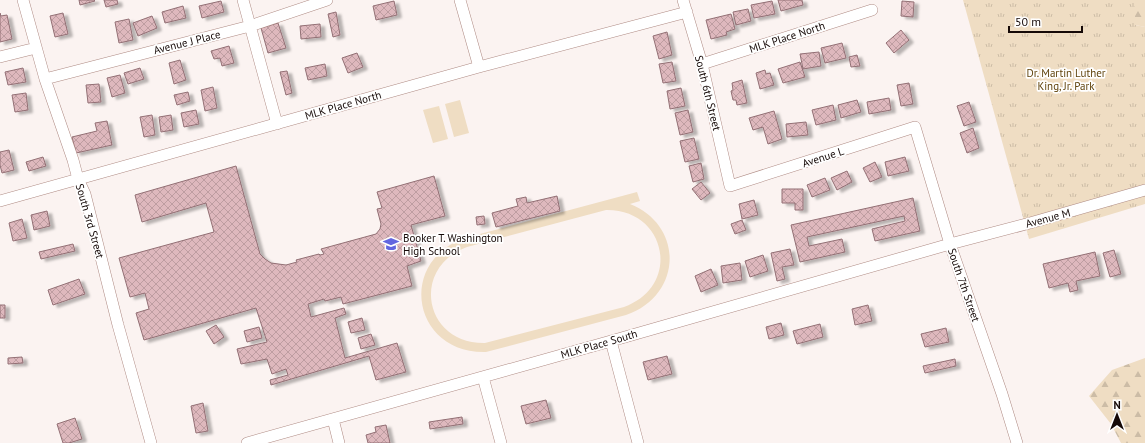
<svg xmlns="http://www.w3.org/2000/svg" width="1145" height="443" font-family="'PT Sans',sans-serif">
<defs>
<pattern id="forest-firs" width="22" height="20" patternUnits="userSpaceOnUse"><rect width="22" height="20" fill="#efddc3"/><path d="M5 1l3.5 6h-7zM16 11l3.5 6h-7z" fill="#ccbca6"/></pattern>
<pattern id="park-tufts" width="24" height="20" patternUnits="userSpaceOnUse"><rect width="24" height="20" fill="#efddc3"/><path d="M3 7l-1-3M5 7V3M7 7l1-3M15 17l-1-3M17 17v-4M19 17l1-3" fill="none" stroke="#ccbca6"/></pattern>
<pattern id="building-cross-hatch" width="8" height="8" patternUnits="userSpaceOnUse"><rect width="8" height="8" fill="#deb8bd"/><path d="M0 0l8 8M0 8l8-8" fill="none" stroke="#be9da1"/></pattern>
<filter id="shadow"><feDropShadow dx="4.5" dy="2.5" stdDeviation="1" flood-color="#0004"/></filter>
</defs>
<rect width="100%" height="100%" fill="#fbf3f1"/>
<!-- grass -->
<path fill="#efddc3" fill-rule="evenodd" d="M460 100 469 133 454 137 445 104Z
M439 106 448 139 433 143 423 110Z
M637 192 640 201 630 204C685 226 682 296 626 315L486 352C413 354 396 262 465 238ZM606 210C667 209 682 286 624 307L485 343C424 344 410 268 467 247Z"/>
<!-- forest -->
<path fill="url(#forest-firs)" d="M1135 0H1145V27L1135 25Z
M1145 358V443H1121L1111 424 1089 396 1112 370Z"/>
<!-- park -->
<path fill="url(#park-tufts)" d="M963 0H1135V25L1145 27V204L1029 239Z"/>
<!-- building -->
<path fill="url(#building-cross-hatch)" stroke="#926f74" filter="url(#shadow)" d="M79 0H94L95 1 80 5Z
M104 0H117L118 4 106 7Z
M778 0H802L803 5 781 11Z
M221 1 224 12 202 18 199 6Z
M394 1 397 15 376 20 373 6Z
M772 1 775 14 754 18 751 5Z
M902 1 914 2 913 17 901 16Z
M183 6 186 18 165 23 162 12Z
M748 9 751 21 736 25 733 12Z
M336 12 340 35 333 37 328 14Z
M0 13 1 16 7 15 12 39 0 42Z
M63 13 68 34 55 37 50 16Z
M731 14 735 29 726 32 727 35 711 39 706 20Z
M152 16 157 28 138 36 133 23Z
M129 19 133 40 119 43 115 22Z
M278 23 286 48 268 53 261 28Z
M320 24 321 37 301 39 300 26Z
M901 30 909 40 894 53 886 43Z
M667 32 672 55 659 59 653 36Z
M842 43 846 58 825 63 821 48Z
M229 46 234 63 222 66 220 58 214 59 211 51Z
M819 52 821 66 803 69 800 54Z
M357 53 363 67 348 73 342 58Z
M857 55 860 66 851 67 849 57Z
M180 60 186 80 174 84 169 63Z
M672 62 676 81 663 83 659 64Z
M800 62 805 77 783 83 778 69Z
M325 64 327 76 308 80 305 68Z
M23 68 26 82 8 85 5 72Z
M140 68 144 79 128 84 124 73Z
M765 70 766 74 770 73 774 85 760 89 756 73Z
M287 71 292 93 286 95 280 72Z
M120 75 125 93 112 97 107 78Z
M742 80 747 103 737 105 736 100H733L731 91 733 90 732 83Z
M909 83 913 104 901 106 897 85Z
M99 84 101 102 88 103 86 85Z
M213 87 217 108 205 111 201 90Z
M681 88 685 106 670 109 667 91Z
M188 92 190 101 177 105 174 95Z
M26 93 28 110 15 112 12 95Z
M889 98 891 110 869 114 867 102Z
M857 100 861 112 841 118 838 105Z
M969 102 976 122 964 126 957 106Z
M833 105 836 120 816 125 812 110Z
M196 110 199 124 184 127 181 113Z
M688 110 693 132 680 135 675 113Z
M774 111 782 139 768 144 763 127 753 130 749 118Z
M152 115 155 135 144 137 140 117Z
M171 115 173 130 161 132 159 117Z
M107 121 112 145 76 153 72 137 97 131 95 123Z
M806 122 808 135 787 137 786 124Z
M973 128 979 148 967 153 960 133Z
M694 138 699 159 685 162 680 141Z
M9 150 14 170 2 173 0 165V152Z
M43 157 46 166 29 171 26 162Z
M905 157 909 171 888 176 885 162Z
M875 162 882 177 870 182 863 168Z
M701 163 704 179 693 182 689 166Z
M236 166 260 254 265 259 271 263 286 265 297 262 296 260 319 254 320 255 324 254 321 249 376 234 380 229 381 224 377 209 382 208 377 192 434 176 445 216 411 225 421 261 407 266 412 286 343 304 341 297 325 301 324 299 308 304 311 317 344 308 346 314 335 318 345 358 397 343 406 372 376 380 369 356 271 385 270 380 288 375 286 369 272 374 267 359 241 364 237 349 267 342 256 308 144 340 136 313 149 309 145 293 130 297 119 258 214 232 206 203 142 222 135 195Z
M847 171 852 182 837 190 831 178Z
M825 178 830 190 812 197 807 185Z
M701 182 710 193 701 200 692 189Z
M782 189H803V210H795V203H782Z
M557 196 560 211 496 227 492 213 518 206 516 199 526 197 527 203Z
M913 198 920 231 875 241 872 229 905 221 904 216 807 237 809 246 842 239 845 252 800 262 791 225Z
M754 200 758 215 742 219 739 204Z
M47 211 50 226 34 230 31 215Z
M484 216 485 224 477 225 476 217Z
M22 219 27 238 13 241 9 223Z
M742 220 746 230 735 234 731 224Z
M73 244 75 251 41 259 39 252Z
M790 249 794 265 782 267 785 279 777 281 771 253Z
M1114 250 1121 274 1110 277 1103 253Z
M1095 252 1100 276 1076 281 1078 290 1070 292 1068 283 1049 288 1043 264Z
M763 255 768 271 750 277 745 261Z
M740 263 742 280 723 283 721 266Z
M711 269 718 285 701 292 695 276Z
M79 279 85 294 53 305 48 290Z
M0 305H5V318H0Z
M868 305 872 321 855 325 852 309Z
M362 318 365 330 351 333 348 322Z
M781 323 784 335 769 339 766 327Z
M820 324 823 337 797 344 793 331Z
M216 325 224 337 214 344 206 331Z
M259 327 262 338 247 342 244 331Z
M946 328 949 342 925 347 921 334Z
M371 334 375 345 361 349 358 338Z
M667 356 672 374 648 380 643 362Z
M22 357 23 363 8 364V358Z
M955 359 956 366 925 373 923 366Z
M546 400 551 418 526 424 521 406Z
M203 403 208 431 196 433 191 406Z
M462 417 463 424 430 429 429 422Z
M75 418 82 439 69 443H63L57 424Z
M386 425 390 443H368L366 435 376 432 375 427Z"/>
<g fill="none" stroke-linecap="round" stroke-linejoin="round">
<defs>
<path id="minor" d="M23 0 45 79 73 160 78 179 85 194 118 325 151 443
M243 0 277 124
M460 0 479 67
M683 0 702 64 730 186 915 127 950 244 1002 394 1017 443
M0 57 36 48
M702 64 872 10
M45 79 250 26 327 0
M0 201 479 67 687 12
M611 341 638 443
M483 377 501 443
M333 419 339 443
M247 443 611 341 950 244 1030 223 1145 190"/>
</defs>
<!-- minor casing -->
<use href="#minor" stroke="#af8b84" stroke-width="12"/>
<!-- minor -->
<use href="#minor" stroke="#fff" stroke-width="11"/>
</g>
<!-- icons -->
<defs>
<symbol id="school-bare" viewBox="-9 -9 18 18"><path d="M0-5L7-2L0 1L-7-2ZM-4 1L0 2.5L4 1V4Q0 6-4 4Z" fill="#6366df" stroke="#fff" stroke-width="2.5" paint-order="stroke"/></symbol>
</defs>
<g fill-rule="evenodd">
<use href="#school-bare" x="380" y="233" width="22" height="22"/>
</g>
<g text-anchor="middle" stroke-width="3.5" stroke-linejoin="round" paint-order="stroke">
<!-- street labels -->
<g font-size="11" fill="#150907" stroke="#fff">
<text transform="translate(787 37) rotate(-18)" y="4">MLK Place North</text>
<text transform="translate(187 42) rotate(-14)" y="4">Avenue J Place</text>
<text transform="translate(708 93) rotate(76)" y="4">South 6th Street</text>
<text transform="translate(343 105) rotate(-16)" y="4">MLK Place North</text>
<text transform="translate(823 157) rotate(-18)" y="4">Avenue L</text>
<text transform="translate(1048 218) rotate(-15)" y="4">Avenue M</text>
<text transform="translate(90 221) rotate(74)" y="4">South 3rd Street</text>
<text transform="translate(964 285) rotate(71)" y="4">South 7th Street</text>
<text transform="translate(599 344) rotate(-16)" y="4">MLK Place South</text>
</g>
<!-- park labels -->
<g font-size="11" fill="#61440d" stroke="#fff">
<text x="1066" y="77">Dr. Martin Luther<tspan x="1066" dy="13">King, Jr. Park</tspan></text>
</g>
<!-- poi labels -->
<g font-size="11" fill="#150907" stroke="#fff" text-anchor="start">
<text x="403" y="242">Booker T. Washington<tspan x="403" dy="13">High School</tspan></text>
</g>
</g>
<!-- north arrow -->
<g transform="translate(1117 415)" stroke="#ffffff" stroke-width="3" paint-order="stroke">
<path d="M0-3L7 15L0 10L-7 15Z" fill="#150907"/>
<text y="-6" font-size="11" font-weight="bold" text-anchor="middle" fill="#150907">N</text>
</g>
<!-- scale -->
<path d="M1009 26v6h73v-6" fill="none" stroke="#150907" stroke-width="2"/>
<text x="1015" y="26" font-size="12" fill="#150907" stroke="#ffffff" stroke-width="3" paint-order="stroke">50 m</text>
</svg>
